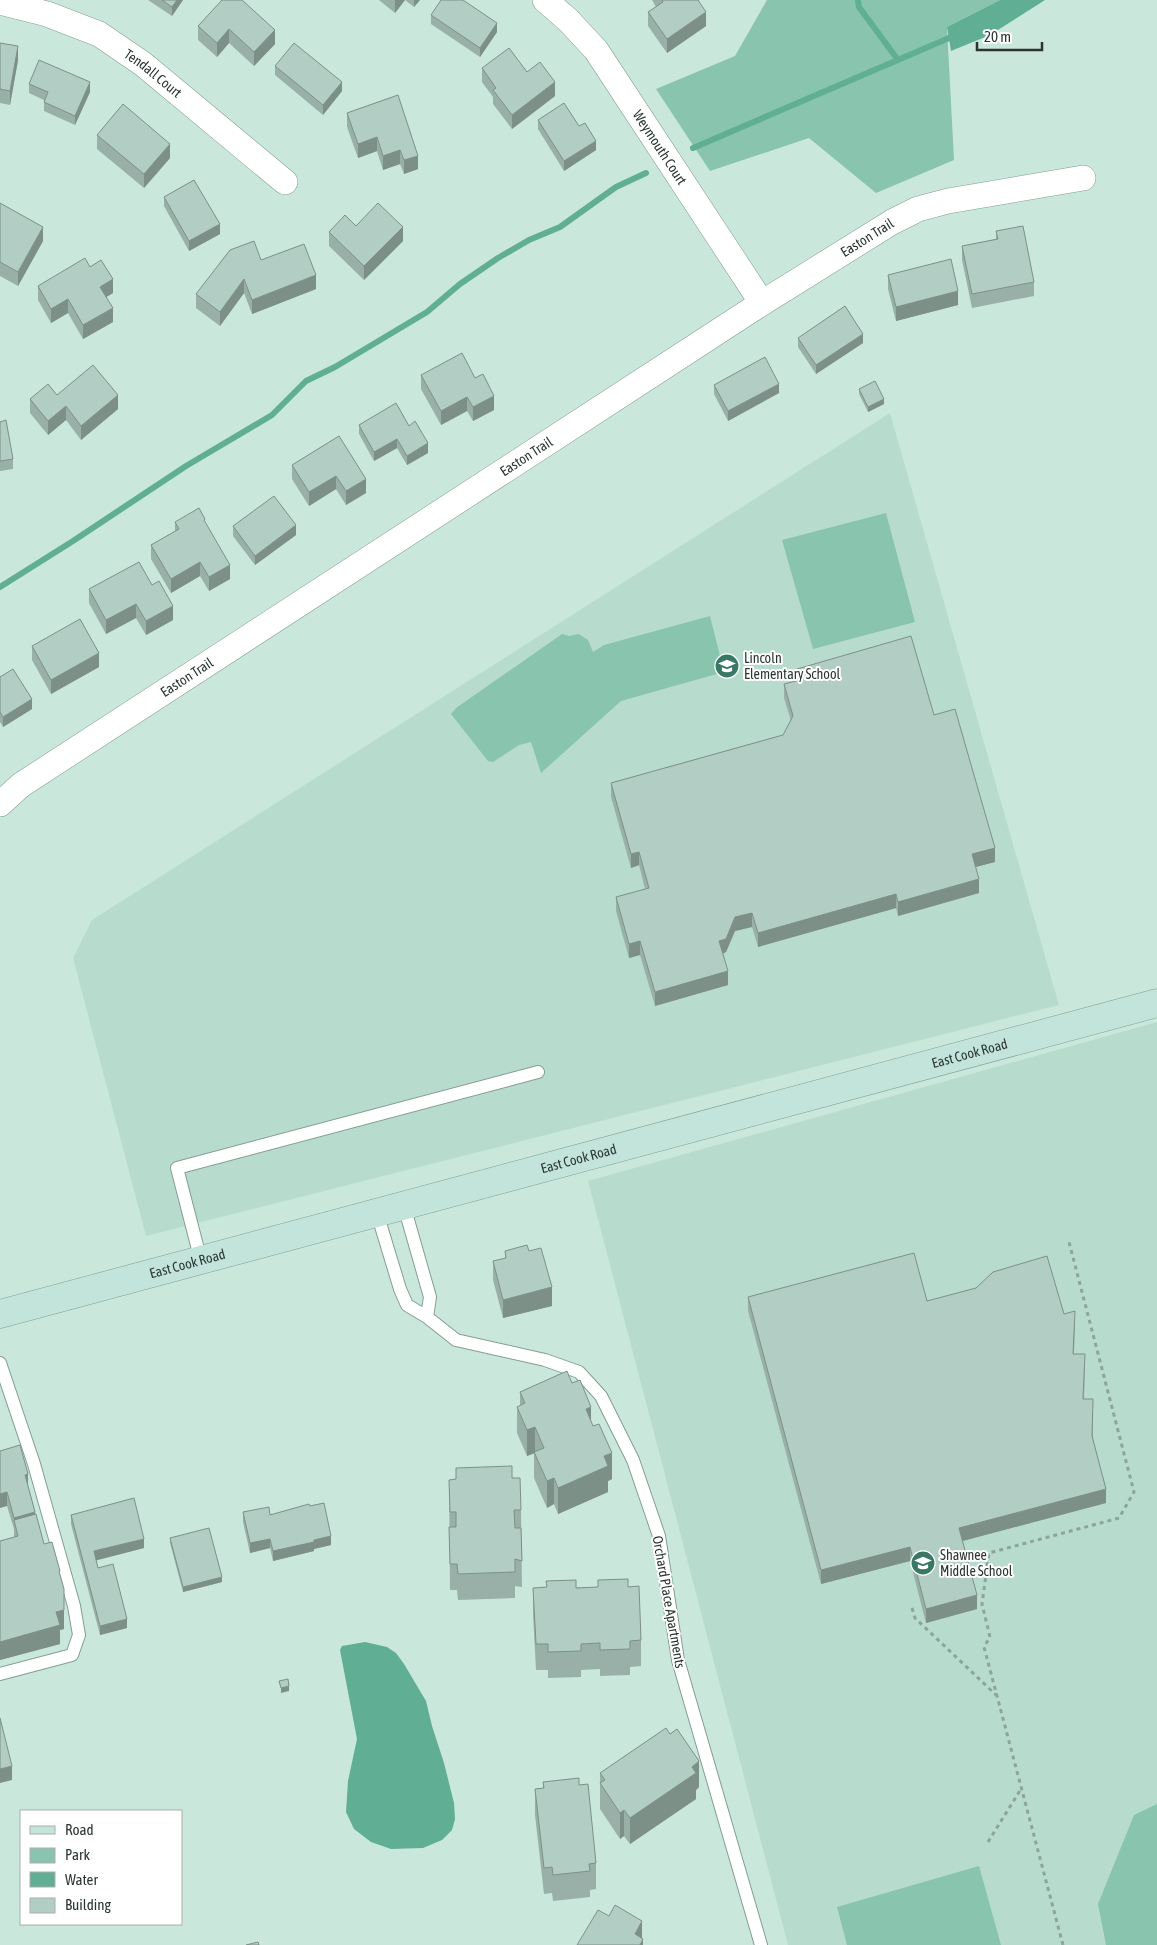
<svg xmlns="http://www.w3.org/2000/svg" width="1157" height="1945" font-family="'Asap Condensed',sans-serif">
<rect width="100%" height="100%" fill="#cae7dc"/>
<!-- built -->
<path fill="#b7dcce" d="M890 413 1059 1005 146 1236 73 958 92 920Z
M1157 1022V1945H788L588 1181Z"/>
<!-- green -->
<path fill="#89c4af" d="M767 0H1000L947 27 954 160 876 193 809 138 710 171 656 89 735 56Z
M886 513 915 622 813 649 782 540Z
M710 616 724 672 621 701 541 773 531 742 519 745 493 762 488 761 451 714 456 708 562 634 569 636 579 634 588 640 593 652 604 645Z
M1157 1804V1945H1106L1098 1904 1134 1815Z
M979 1866 1001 1945H847L837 1907Z"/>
<!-- water -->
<path fill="#60ae94" d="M1000 0H1045L990 35 951 51 947 27Z
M365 1642 387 1647 396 1653 404 1664 426 1701 432 1726 444 1763 454 1803 455 1819 452 1830 442 1840 423 1848 391 1849 371 1842 354 1829 346 1812 348 1781 357 1739 340 1650 342 1646Z"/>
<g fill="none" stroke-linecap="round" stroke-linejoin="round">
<!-- stream -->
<path stroke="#60ae94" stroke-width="6" d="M858 0 859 7 898 60
M693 148 956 35
M0 587 73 541 186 466 272 415 306 381 335 367 427 312 460 284 498 258 529 240 560 227 616 187 646 173"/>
<defs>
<path id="service" d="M404 1206 430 1297 427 1317
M377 1213 400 1289 407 1305 427 1317 456 1340 545 1360 579 1372 601 1396 633 1460 659 1536 678 1660 761 1945
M201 1261 177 1168 538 1072
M0 1363 34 1464 74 1606 79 1635 72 1655 0 1674"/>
<g id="minor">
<path id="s1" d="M545 0 568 20 596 50 762 303"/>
<path id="s2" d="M0 2 47 14 99 34 143 64 285 182"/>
<path id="s3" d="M0 804 21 785 762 303 892 222 918 209 948 201 1083 178"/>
</g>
<g id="secondary">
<path id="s4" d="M0 1314 1157 1003"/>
</g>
</defs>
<!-- service casing -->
<use href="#service" stroke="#839e94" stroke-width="14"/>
<!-- minor casing -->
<use href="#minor" stroke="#839e94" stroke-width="26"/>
<!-- secondary casing -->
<use href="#secondary" stroke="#839e94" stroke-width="29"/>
<!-- path -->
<path stroke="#8da39b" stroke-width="3" stroke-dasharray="4 4" stroke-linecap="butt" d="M785 670 786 676
M912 1608 915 1618 996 1695
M988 1842 1021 1789
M1063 1945 984 1647 990 1637 982 1604 989 1553 1119 1518 1134 1492 1069 1242"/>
<!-- service -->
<use href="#service" stroke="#fff" stroke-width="12"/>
<!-- minor -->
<use href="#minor" stroke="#fff" stroke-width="25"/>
<!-- secondary -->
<use href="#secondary" stroke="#c2e4db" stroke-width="28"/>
</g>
<!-- wall -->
<path fill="#99b0a8" d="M148 0H183L172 16Z
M379 0H405L395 13Z
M405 0H420L414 7Z
M652 0H698L706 26 667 53 648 26V12L656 7Z
M431 15 497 32 480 57 431 24Z
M198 26 275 30V44L254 66 229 43 217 57 198 40Z
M0 43 18 60 10 105 0 103Z
M275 66 342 91 323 115 275 75Z
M482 68 527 72 555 96 512 129 493 104V97L482 82Z
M29 84 90 92 75 125 44 111V100L29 93Z
M398 95 418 169 404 174 400 164 383 170 377 151 358 158 347 127V113Z
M538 120 579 126 596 150 564 171 538 129Z
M97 135 170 158 144 188 97 149Z
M164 197 220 234 189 251 164 206Z
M0 203 43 241 18 286 0 276Z
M356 226 403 241 364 280 329 246V232Z
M996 231 1034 282V296L972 308 962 260V246L996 239Z
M261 260 316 289 252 314 244 293 220 326 196 308V294Z
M90 267 113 293 106 297 113 322 83 339 68 313 51 323 38 300V286Z
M888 275 958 305 896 321 888 289Z
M798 338 863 343 816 374 798 347Z
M421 375 475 378 494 410 473 421 467 411 441 425 421 389Z
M714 385 779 393 728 421 714 394Z
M859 389 884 404 868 412 859 394Z
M57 395 118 409 81 440 66 420 48 435 30 413V399Z
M0 422 13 459V469L0 471Z
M359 425 409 426 428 453 407 465 397 448 374 461 359 434Z
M339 436 366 493 346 505 336 489 309 506 292 479V465Z
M175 522H205L230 579 209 591 200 576 171 593 151 559V545L175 531Z
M233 526 296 535 255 565 233 536Z
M152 585 173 620 146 635 136 618 106 634 89 603V589Z
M32 646 99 667 51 694 32 660Z
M797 669 934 715 995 862 975 867 979 893 898 916 896 908 758 947 752 927 735 931 726 952 723 954 728 985 655 1006 640 955 629 958 616 911V897L645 889 639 865 631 868 611 797V783L783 735 791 721 784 698V684L797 681Z
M0 677 32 709 3 727 0 722Z
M505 1251H529L552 1306 503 1318 493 1280V1261L505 1258Z
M748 1297 927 1301 1064 1314 1075 1325 1074 1354 1085 1368 1084 1399 1093 1413V1438L1106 1503 962 1541 977 1609 926 1623 910 1561 821 1584 748 1311Z
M520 1392 591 1423 612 1479 608 1481V1492L558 1514 554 1504 547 1508 534 1478V1453L527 1456 517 1433V1407L520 1405Z
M0 1451 28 1486 44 1544 60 1577 64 1629 60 1630V1644L0 1660V1541L14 1537V1529L7 1506Z
M512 1478 521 1510 522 1587 515 1586V1598L458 1600 457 1590H450L449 1480Z
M310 1506 331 1545 314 1549V1551L273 1561 270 1548 250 1553 243 1522V1512L270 1515Z
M71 1515 144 1548 96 1560 98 1568 127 1628 100 1635 71 1524Z
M170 1538 222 1582 183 1592 170 1543Z
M628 1587 641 1640V1666L630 1667V1675L600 1676V1669L581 1670V1677L548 1678V1670H536L533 1614V1588Z
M600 1773 699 1787 696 1790V1799L630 1844 624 1836 620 1839 600 1809Z
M543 1782 579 1785 596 1863V1889L590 1890V1897L553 1901 552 1893 544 1894 535 1815V1789L543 1788Z"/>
<!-- shaded-wall -->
<path fill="#7d9088" d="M177 0H183L172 16V7Z
M395 0H405L395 13Z
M414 0H420L414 7Z
M706 12V26L667 53V39Z
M497 23V32L480 57V48Z
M229 29V43L217 57V43Z
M275 30V44L254 66V52Z
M18 46V60L10 105V91Z
M90 82V92L75 125V116Z
M342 82V91L323 115V105Z
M555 82V96L512 129V115Z
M377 137V151L358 158V144Z
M596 141V150L564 171V161Z
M170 144V158L144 188V174Z
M400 150V164L383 170V156Z
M418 156V169L404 174V160Z
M220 224V234L189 251V241Z
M43 227V241L18 286V272Z
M403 227V241L364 280V266Z
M316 275V289L252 314V300Z
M113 279V293L100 301V287Z
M244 279V293L220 326V312Z
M958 291V305L896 321V307Z
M68 299V313L51 323V309Z
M113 308V322L83 339V325Z
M863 334V343L816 374V365Z
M779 384V393L728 421V411Z
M118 395V409L81 440V426Z
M494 396V410L473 421V407Z
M467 397V411L441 425V411Z
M884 399V404L868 412V407Z
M66 406V420L48 435V421Z
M397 439V448L374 461V452Z
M428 443V453L407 465V456Z
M336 476V489L309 506V492Z
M366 479V493L346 505V491Z
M296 525V535L255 565V556Z
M200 562V576L171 593V579Z
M230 565V579L209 591V577Z
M136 604V618L106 634V620Z
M173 606V620L146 635V621Z
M99 653V667L51 694V680Z
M32 699V709L3 727V717Z
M995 848V862L972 868V854Z
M639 852V865L631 868V854Z
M979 879V893L898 916V902Z
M896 894V908L758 947V933Z
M752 913V927L735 931 726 952 719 955V941L735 917Z
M640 941V955L629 958V944Z
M728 971V985L655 1006V992Z
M552 1287V1306L503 1318V1300Z
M591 1407V1433L586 1409Z
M535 1427V1453L527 1456V1430Z
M612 1453V1479L608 1481V1492L558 1514V1488L604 1456Z
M28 1474V1488L25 1475Z
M554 1478V1504L547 1508V1481Z
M1106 1489V1503L959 1542V1528Z
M7 1492V1506L0 1508V1494Z
M35 1512V1526L14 1523V1518Z
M331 1536V1545L314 1549V1551L273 1561V1551L314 1540Z
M144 1539V1548L94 1561V1551Z
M270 1539V1548L250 1553V1543Z
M910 1547V1561L821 1584V1570Z
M222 1577V1582L183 1592V1587Z
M977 1595V1609L926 1623V1609Z
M64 1610V1629L60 1630V1644L0 1660V1642L56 1612Z
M127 1619V1628L100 1635V1626Z
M289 1686V1691L281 1693V1688Z
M699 1761V1787L696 1790V1799L630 1844V1818Z
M12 1766V1780L0 1783V1769Z
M624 1810V1836L620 1839V1813Z
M642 1921V1940L643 1939V1945H635V1934Z"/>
<!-- building -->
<path fill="#b2cdc3" stroke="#7d9088" d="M162 0H177L172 7Z
M222 0H242L275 30 254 52 229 29 217 43 198 26Z
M441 0H463L497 23 480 48 431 15Z
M662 0H698L706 12 667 39 648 12 663 2Z
M0 43 18 46 10 91 0 89Z
M294 43 342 82 323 105 275 66Z
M509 48 527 72 540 62 555 82 512 115 493 90 496 88 482 68Z
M39 60 90 82 75 116 44 102 48 92 29 84Z
M398 95 418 156 404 160 400 150 383 156 377 137 358 144 347 113Z
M564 103 579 126 585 123 596 141 564 161 538 120Z
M123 104 170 144 144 174 97 135Z
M194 180 220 224 189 241 164 197Z
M0 203 43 227 18 272 0 262Z
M378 203 403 227 364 266 329 232 345 215 356 226Z
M1023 226 1034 282 972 294 962 246 998 239 996 231Z
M254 241 261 260 304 244 316 275 252 300 244 279 220 312 196 294 230 250Z
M85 258 90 267 101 260 113 279 100 287 113 308 83 325 68 299 51 309 38 286Z
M951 259 958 291 896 307 888 275Z
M845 306 863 334 816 365 798 338Z
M462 353 475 378 483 374 494 396 473 407 467 397 441 411 421 375Z
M765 357 779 384 728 411 714 385Z
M93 365 118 395 81 426 66 406 48 421 30 399 48 384 57 395Z
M875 381 884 399 868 407 859 389Z
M396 403 409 426 415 421 428 443 407 456 397 439 374 452 359 425Z
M6 420 13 459 0 461V422Z
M339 436 366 479 346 491 336 476 309 492 292 465Z
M274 496 296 525 255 556 233 526Z
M199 508 205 519 204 520 230 565 209 577 200 562 171 579 151 545 179 529 175 522Z
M139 562 152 585 159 581 173 606 146 621 136 604 106 620 89 589Z
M80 619 99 653 51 680 32 646Z
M911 636 934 715 955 709 995 848 972 854 979 879 898 902 896 894 758 933 752 913 735 917 726 939 719 941 728 971 655 992 640 941 629 944 616 897 649 888 639 852 631 854 611 783 783 735 793 716 784 684 800 680 797 669Z
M13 669 32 699 3 717 0 712V677Z
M527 1245 529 1251 541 1248 552 1287 503 1300 493 1261 506 1258 505 1251Z
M914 1253 927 1301 976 1288 993 1272 1047 1256 1064 1314 1075 1311 1073 1354H1085L1083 1399H1093L1092 1436 1106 1489 959 1528 977 1595 926 1609 910 1547 821 1570 748 1297Z
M567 1371 572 1383 580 1380 591 1407 586 1409 593 1426 599 1424 612 1453 604 1456 608 1466 558 1488 554 1478 547 1481 534 1452 544 1448 535 1427 527 1430 517 1407 525 1403 520 1392Z
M20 1445 28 1474 25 1475 35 1512 14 1518 7 1492 0 1494V1451Z
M512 1466V1478H520L521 1510H514L515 1528H521L522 1561 515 1559V1572L458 1574 457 1564H450L449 1527H456V1512H450L449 1480 456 1479V1468Z
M134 1498 144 1539 94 1551 98 1568 113 1564 127 1619 100 1626 71 1515Z
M324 1503 331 1536 314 1540V1542L273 1551 270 1539 250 1543 243 1512 269 1507 270 1515 309 1504 310 1506Z
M36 1514 44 1544 52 1542 60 1571H59L64 1589V1610L56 1612 60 1625 0 1642V1541L18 1536 14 1520Z
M209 1528 222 1577 183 1587 170 1538Z
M628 1579V1587L639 1586 641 1640 630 1641V1649L600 1650V1643L581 1644V1651L548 1652V1644H536L533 1588 547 1587 546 1581 576 1580V1588L598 1587V1580Z
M288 1679 289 1686 281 1688 279 1681Z
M0 1718 12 1766 0 1769Z
M666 1728 670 1734 677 1729 699 1761 692 1767 696 1773 630 1818 624 1810 620 1813 600 1783 605 1780 600 1773Z
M579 1778V1785L588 1784 596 1863 589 1864 590 1871 553 1875 552 1867 544 1868 535 1789 544 1788 543 1782Z
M615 1905 642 1921 635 1934 643 1939 640 1945H577L598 1910 609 1916Z
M258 1942 259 1945H246Z"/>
<!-- icons -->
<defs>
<symbol id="school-disc" viewBox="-11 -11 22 22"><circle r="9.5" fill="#3a7865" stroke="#fff"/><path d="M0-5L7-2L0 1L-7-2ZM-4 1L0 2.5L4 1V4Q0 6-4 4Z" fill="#fff"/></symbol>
</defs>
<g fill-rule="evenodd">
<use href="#school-disc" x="713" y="652" width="28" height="28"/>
<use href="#school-disc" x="909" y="1549" width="28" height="28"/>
</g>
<g text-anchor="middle" stroke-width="4" stroke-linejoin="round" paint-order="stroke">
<!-- street labels -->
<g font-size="14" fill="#2b3632" stroke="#fff">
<text dy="5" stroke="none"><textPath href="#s2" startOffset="171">Tendall Court</textPath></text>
<text dy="5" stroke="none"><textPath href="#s1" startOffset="188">Weymouth Court</textPath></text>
<text dy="5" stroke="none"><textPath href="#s3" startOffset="1036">Easton Trail</textPath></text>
<text dy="5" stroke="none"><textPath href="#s3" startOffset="631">Easton Trail</textPath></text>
<text dy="5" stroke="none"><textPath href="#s3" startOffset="226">Easton Trail</textPath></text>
<text dy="5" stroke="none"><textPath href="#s4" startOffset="1004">East Cook Road</textPath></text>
<text dy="5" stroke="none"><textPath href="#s4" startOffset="599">East Cook Road</textPath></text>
<text dy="5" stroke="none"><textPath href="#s4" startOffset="194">East Cook Road</textPath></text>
<text transform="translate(669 1602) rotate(80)" y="5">Orchard Place Apartments</text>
</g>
<!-- poi labels -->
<g font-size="14" fill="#2b3632" stroke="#fff" text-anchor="start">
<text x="744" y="663">Lincoln<tspan x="744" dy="16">Elementary School</tspan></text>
<text x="940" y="1560">Shawnee<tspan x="940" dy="16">Middle School</tspan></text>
</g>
</g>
<!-- legend -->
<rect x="20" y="1810" width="162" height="115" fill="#ffffff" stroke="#aaafad"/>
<rect x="30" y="1826" width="25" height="8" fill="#c2e4db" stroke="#aaafad"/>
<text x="65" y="1835" font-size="15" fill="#2b3632">Road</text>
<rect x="30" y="1848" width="25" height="15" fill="#89c4af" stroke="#aaafad"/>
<text x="65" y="1860" font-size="15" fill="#2b3632">Park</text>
<rect x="30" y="1872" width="25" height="15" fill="#60ae94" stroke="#aaafad"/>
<text x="65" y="1885" font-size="15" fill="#2b3632">Water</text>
<rect x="30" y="1898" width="25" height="15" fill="#b2cdc3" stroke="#aaafad"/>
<text x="65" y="1910" font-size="15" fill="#2b3632">Building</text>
<!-- scale -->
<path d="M977 42v8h65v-8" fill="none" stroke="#2b3632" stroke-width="2.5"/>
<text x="984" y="42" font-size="15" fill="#2b3632" stroke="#ffffff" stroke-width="4" paint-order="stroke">20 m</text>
</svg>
